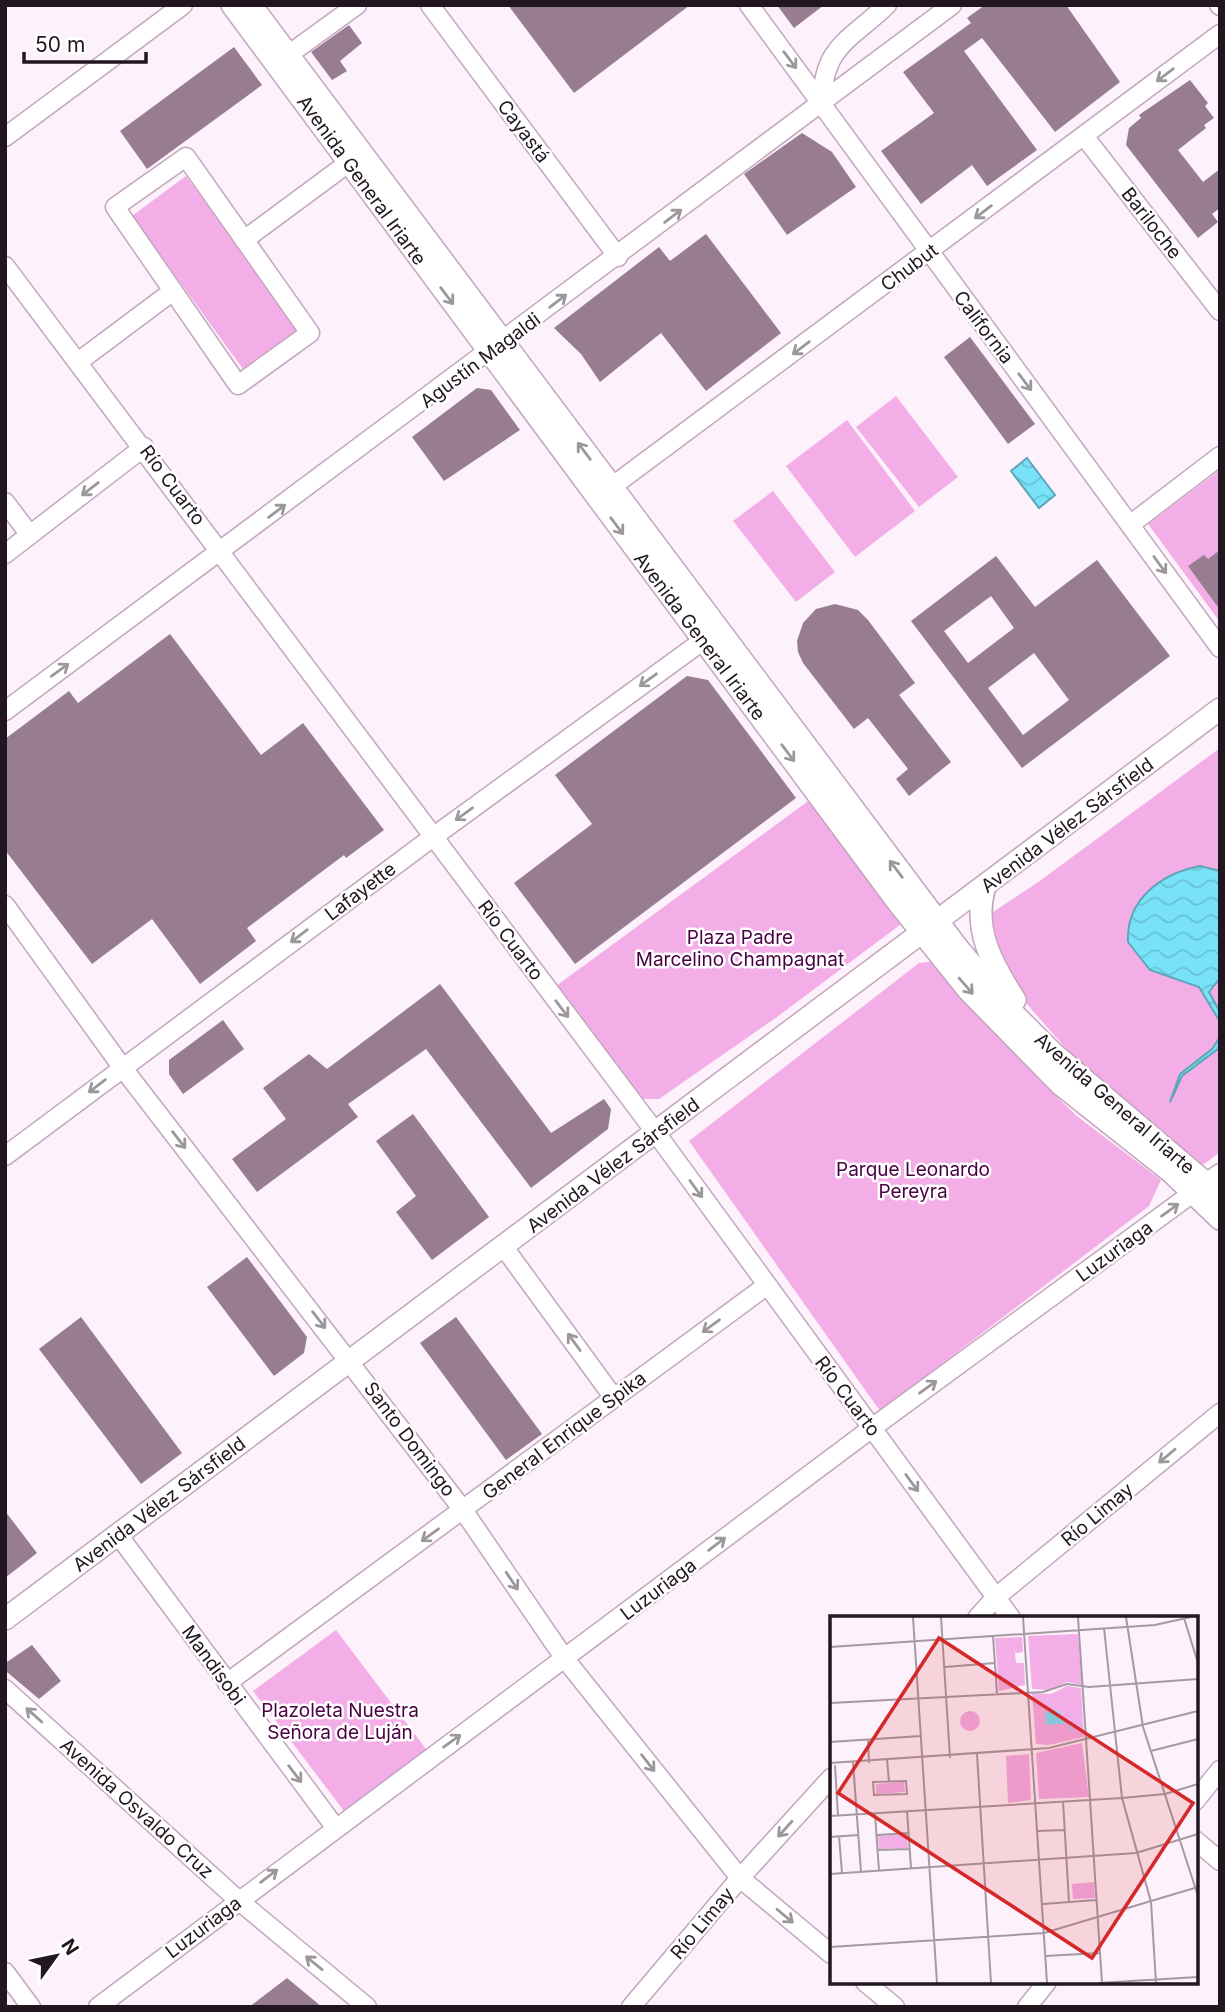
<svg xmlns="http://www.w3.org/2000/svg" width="1225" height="2012" font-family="Inter,sans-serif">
<defs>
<pattern id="water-waves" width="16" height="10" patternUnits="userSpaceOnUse" patternTransform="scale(1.75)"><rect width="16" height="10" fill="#78e3f8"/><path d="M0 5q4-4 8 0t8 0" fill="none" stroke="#68c2d4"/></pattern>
</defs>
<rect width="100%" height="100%" fill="#fdf1fb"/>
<!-- park -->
<path fill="#f3aee7" d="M186 176 298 329 243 369 132 216Z
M896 396 958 477 919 507 856 427Z
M847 420 915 511 855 557 786 466Z
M1220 470V622L1148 524Z
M773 491 835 572 796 602 733 521Z
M1220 748V1152L1200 1167 1069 1052 1011 986 988 922 993 912 1037 883Z
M811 799 904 922 777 1017 659 1099H643L556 986Z
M936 961 1039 1080 1078 1117 1161 1180 1149 1206 880 1411 689 1141 919 963Z
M336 1630 426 1749 344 1811 253 1691Z"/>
<!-- water -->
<path fill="url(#water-waves)" stroke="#5ea6b7" stroke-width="2" d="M1027 458 1055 495 1039 508 1011 471Z
M1200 866 1220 871V978L1209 992 1220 1012V1022L1199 987 1150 970 1128 942C1126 900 1160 874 1200 866Z
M1220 1037 1218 1049 1182 1076 1170 1102 1180 1074 1212 1049Z"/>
<!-- building -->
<path fill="#977c92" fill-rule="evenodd" d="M508 5H690L574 93Z
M777 5H824L794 28Z
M985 5H1066L1120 82 1055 132 982 38 964 51 1037 150 987 186 972 165 921 204 881 151 934 113 903 72 971 23 967 18Z
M349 25 362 43 340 61 347 71 332 80 311 52Z
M234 47 262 85 147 169 120 131Z
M1190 80 1208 103 1205 106 1214 118 1204 125 1206 128 1178 150 1203 182 1220 169V208L1212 214 1218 222 1198 238 1126 145 1129 128 1141 118 1139 115Z
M802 133 832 152 856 187 787 235 744 174Z
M706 234 781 333 706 391 661 333 600 382 581 354 554 328 659 247 670 261Z
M970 337 1035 424 1008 444 944 357Z
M477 388 491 390 520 430 444 481 412 437Z
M1220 550V610L1188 566 1204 555 1208 559Z
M996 556 1035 607 1097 560 1170 656 1022 768 911 621ZM991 596 1014 628 968 663 944 631ZM1034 653 1069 700 1023 735 988 688Z
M835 604 858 610 868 620 915 683 899 695 951 762 909 796 896 779 908 769 868 718 854 729 803 663 798 652 797 641 803 623 816 609Z
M170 634 261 755 303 723 384 830 346 858 344 855 247 928 256 941 200 984 152 919 92 964 5 850V739L69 691 78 703Z
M687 676 708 680 796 798 575 964 514 883 592 824 555 775Z
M440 984 551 1133 604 1099 611 1109 608 1129 531 1188 426 1049 348 1104 358 1117 257 1192 232 1159 286 1119 263 1088 309 1054 327 1069Z
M223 1020 244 1049 183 1094 169 1074V1060Z
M413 1114 489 1217 432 1260 396 1212 416 1196 376 1141Z
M247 1257 307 1337 304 1353 274 1376 207 1287Z
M81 1317 182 1453 141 1484 39 1349Z
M456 1317 542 1434 506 1460 420 1343Z
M5 1511 37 1553 5 1578Z
M32 1645 61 1681 39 1699 7 1672V1662Z
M287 1978 322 2007H249Z"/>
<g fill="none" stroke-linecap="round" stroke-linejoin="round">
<defs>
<path id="minor" d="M430 5 618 257
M749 5 1220 648
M1219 5 1220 6
M277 63 357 5
M822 103C823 46 849 41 887 5
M1084 136 1220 311
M5 137 183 5
M186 157 310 333 238 385 115 207Z
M244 240 359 155
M5 266 656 1133 1011 1618
M78 362 173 291
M602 494 1220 34
M5 502 30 535
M1131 524 1220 456
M5 554 144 447
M5 711 952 5
M5 905 122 1067 463 1510 565 1659 740 1878 831 1954
M5 1156 433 837 712 634
M503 1246 614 1398
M119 1536 335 1827
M977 1618 995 1598 1220 1413
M227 1683 766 1286
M5 1689 238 1900 367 2007
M1195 1801 1220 1770
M1195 1840 1220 1861
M5 1972 31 2007
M865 1982 895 2007
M98 2007 872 1428 1220 1173
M631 2007 740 1878 831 1778
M1027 2007 1047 1982"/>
<path id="major" d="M232 5 899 904 968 990 1060 1084 1171 1172 1220 1219
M251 5 957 947 1010 1010 1053 1053 1220 1195
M985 886C972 929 992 964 1015 1000
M5 1619 1220 709"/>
</defs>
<!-- minor casing -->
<use href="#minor" stroke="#c3a6bd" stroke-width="21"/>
<!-- major casing -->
<use href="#major" stroke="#c3a6bd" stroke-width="24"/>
<!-- minor -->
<use href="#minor" stroke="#fff" stroke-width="18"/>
<!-- major -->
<use href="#major" stroke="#fff" stroke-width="21"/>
</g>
<!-- one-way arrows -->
<defs><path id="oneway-shaft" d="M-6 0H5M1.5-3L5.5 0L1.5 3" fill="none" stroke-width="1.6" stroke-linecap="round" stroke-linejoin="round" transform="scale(1.75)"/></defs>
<g stroke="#9c979b">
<use href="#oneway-shaft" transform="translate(790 60) rotate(53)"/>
<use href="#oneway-shaft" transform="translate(1165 75) rotate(143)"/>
<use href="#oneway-shaft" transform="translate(983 212) rotate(143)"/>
<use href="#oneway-shaft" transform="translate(673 216) rotate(-37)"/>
<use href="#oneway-shaft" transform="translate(447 296) rotate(53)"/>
<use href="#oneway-shaft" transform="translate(558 301) rotate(-37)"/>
<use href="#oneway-shaft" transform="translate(801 348) rotate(143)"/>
<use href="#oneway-shaft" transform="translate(1025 382) rotate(53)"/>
<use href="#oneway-shaft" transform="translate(584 451) rotate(-127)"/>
<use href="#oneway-shaft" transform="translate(90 489) rotate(142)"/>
<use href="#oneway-shaft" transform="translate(277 511) rotate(-37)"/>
<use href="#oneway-shaft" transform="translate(617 526) rotate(53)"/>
<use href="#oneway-shaft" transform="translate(1160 565) rotate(54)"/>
<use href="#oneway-shaft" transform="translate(60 670) rotate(-36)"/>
<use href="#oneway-shaft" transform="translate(648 680) rotate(144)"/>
<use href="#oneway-shaft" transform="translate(788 753) rotate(53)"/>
<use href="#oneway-shaft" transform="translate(464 814) rotate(144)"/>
<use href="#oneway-shaft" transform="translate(896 869) rotate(-127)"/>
<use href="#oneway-shaft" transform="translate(299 936) rotate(143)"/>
<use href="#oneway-shaft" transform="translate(966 986) rotate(49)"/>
<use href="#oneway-shaft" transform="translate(562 1009) rotate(53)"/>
<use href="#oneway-shaft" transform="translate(97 1086) rotate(143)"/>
<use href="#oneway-shaft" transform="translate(179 1140) rotate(52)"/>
<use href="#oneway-shaft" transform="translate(696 1189) rotate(54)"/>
<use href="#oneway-shaft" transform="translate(1170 1210) rotate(-36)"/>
<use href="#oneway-shaft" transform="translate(319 1320) rotate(52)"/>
<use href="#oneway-shaft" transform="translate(711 1326) rotate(144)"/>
<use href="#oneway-shaft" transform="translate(574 1342) rotate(-126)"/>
<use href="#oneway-shaft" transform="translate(928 1387) rotate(-36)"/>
<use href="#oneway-shaft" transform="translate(1167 1456) rotate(140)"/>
<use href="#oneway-shaft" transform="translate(912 1483) rotate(54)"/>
<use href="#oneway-shaft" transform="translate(430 1535) rotate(144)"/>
<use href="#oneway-shaft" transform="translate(717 1544) rotate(-37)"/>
<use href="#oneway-shaft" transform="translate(512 1581) rotate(56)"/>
<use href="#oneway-shaft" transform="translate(34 1715) rotate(-138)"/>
<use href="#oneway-shaft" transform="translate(452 1741) rotate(-36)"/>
<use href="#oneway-shaft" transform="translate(648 1763) rotate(52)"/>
<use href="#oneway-shaft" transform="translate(295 1774) rotate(53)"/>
<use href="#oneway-shaft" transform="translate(785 1829) rotate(132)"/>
<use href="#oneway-shaft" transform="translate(269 1876) rotate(-37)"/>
<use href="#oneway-shaft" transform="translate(785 1916) rotate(40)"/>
<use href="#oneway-shaft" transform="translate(314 1963) rotate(-141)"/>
</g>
<g text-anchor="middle" stroke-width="5" stroke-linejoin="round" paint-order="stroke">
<!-- street labels -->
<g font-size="19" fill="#221720" stroke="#fff">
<text transform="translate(524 131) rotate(53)" y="7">Cayastá</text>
<text transform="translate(362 180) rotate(54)" y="7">Avenida General Iriarte</text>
<text transform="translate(1152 223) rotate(52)" y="7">Bariloche</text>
<text transform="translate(909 267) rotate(-37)" y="7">Chubut</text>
<text transform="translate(984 327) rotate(53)" y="7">California</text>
<text transform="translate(480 360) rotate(-37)" y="7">Agustín Magaldi</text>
<text transform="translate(173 485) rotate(53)" y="7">Río Cuarto</text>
<text transform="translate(700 636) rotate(53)" y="7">Avenida General Iriarte</text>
<text transform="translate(1067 825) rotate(-37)" y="7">Avenida Vélez Sársfield</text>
<text transform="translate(360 891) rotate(-37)" y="7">Lafayette</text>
<text transform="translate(511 940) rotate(53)" y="7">Río Cuarto</text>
<text transform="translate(1115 1103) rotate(41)" y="7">Avenida General Iriarte</text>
<text transform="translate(613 1165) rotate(-37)" y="7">Avenida Vélez Sársfield</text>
<text transform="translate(1114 1251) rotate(-36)" y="7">Luzuriaga</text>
<text transform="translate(848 1396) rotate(53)" y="7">Río Cuarto</text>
<text transform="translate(564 1435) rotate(-37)" y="7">General Enrique Spika</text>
<text transform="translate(410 1439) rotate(53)" y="7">Santo Domingo</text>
<text transform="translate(159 1504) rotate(-37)" y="7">Avenida Vélez Sársfield</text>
<text transform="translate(1097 1514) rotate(-40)" y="7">Río Limay</text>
<text transform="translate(658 1589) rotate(-37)" y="7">Luzuriaga</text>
<text transform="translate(214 1665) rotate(54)" y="7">Mandisobi</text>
<text transform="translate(137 1808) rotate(42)" y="7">Avenida Osvaldo Cruz</text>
<text transform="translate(702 1923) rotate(-50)" y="7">Río Limay</text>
<text transform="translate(203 1927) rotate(-37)" y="7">Luzuriaga</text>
</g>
<!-- park labels -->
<g font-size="19" fill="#490043" stroke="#fff">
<text x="740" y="944">Plaza Padre<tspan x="740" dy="22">Marcelino Champagnat</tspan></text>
<text x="913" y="1176">Parque Leonardo<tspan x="913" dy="22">Pereyra</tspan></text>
<text x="340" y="1717">Plazoleta Nuestra<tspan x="340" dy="22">Señora de Luján</tspan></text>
</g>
</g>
<!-- overview -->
<g transform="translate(830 1616)">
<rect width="368" height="368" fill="#fdf1fb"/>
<path d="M248 18 252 69 237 66 220 74 202 73 198 20ZM192 21 193 36 185 37 186 47H194L195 69 169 75 165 22ZM237 70 251 72 254 121 219 129 206 128 202 77 221 78ZM130 105a10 10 0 1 1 20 0a10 10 0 1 1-20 0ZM252 127 259 181 209 183 206 137ZM199 138 201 184 178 187 176 140ZM74 166 75 176 46 178V168ZM77 218 78 232 49 233 48 220ZM264 266 265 282 243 283 242 268Z" fill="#f3aee7"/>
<path d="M220 93 230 96 233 105 238 106 240 108 243 119 238 107 216 109 215 98Z" fill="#78e3f8"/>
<path fill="none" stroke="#a59aa3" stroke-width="2" d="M83 1 107 367M111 1 120 142M193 1 217 367M248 1 272 367M296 1 313 111 368 280M354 2 368 47M274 12 292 182 321 286 326 367M163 20 167 77M0 31 325 9 361 1M115 51 165 47M0 87 213 76 237 68 259 71 368 63M38 123 39 147M0 126 91 120M321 135 368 123M147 138 161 367M57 143 59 166M23 146 31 256M0 147 219 132 368 95M5 149 8 200M76 165 77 178 44 179 43 166ZM233 185 239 286M77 195 81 252M45 198 49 255M0 200 292 182 335 178 368 168M207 215 235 214M47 219 78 217M9 220 12 257M0 221 28 219M47 234 80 233M0 258 306 237 368 218M213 288 266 284M0 331 214 317 368 271M215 340 270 337M268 367 368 361"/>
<path fill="#d62828" fill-opacity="0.15" stroke="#d62828" stroke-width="3.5" d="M109 22 363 187 262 342 8 177Z"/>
<rect width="368" height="368" fill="none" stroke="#221720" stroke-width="3.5"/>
</g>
<!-- border -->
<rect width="1225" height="2012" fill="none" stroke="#221720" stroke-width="14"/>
<!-- north arrow -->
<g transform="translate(56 1956) rotate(57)" stroke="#ffffff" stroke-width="5" paint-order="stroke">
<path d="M0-5L12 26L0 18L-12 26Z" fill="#221720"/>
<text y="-10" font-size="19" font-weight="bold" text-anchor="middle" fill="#221720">N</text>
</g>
<!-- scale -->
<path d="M24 52v10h122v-10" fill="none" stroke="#221720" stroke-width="3.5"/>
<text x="35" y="52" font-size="21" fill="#221720" stroke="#ffffff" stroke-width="5" paint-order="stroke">50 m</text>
</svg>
